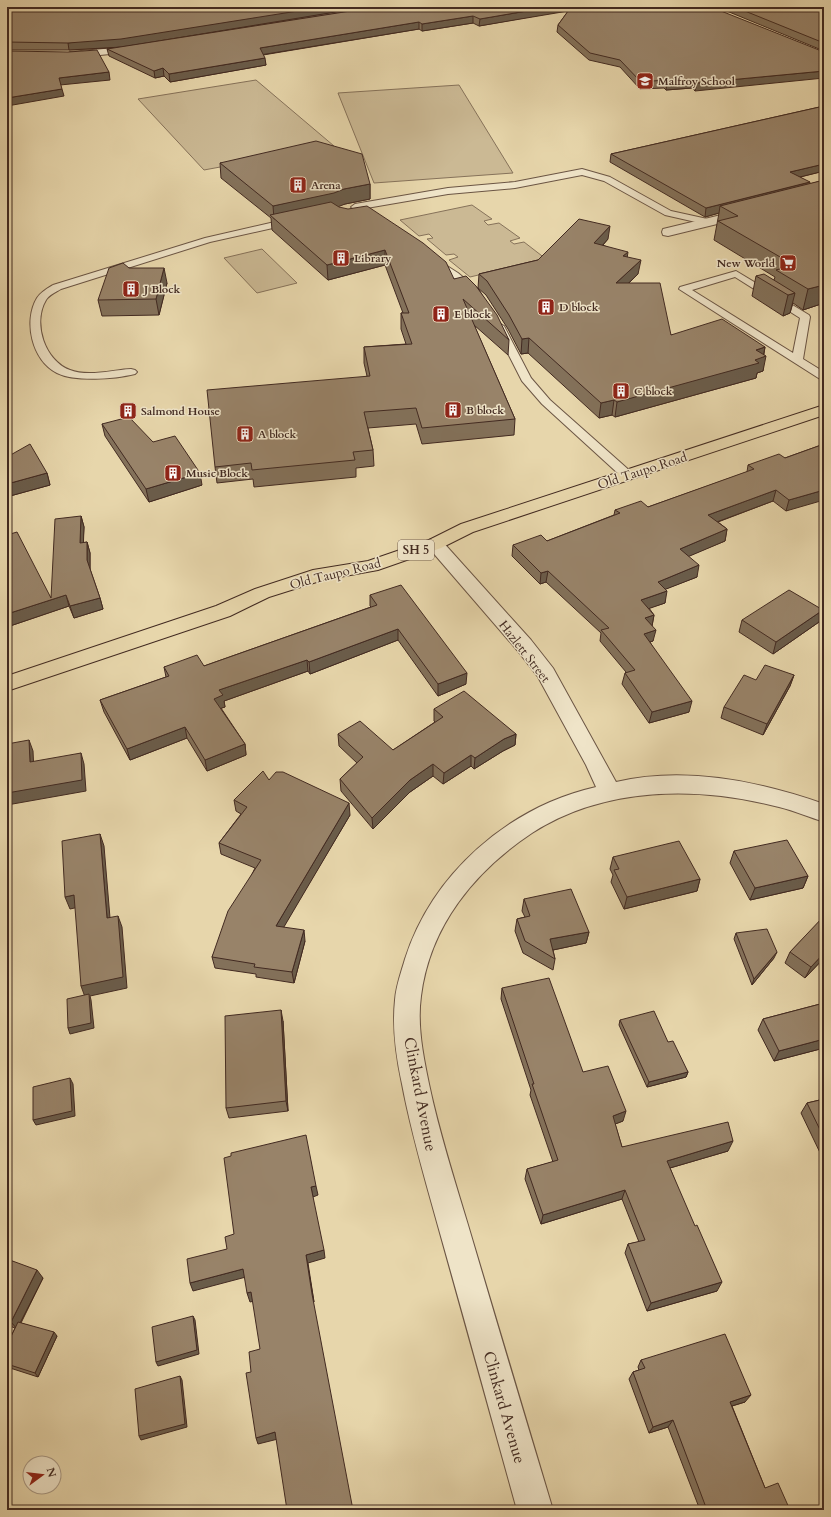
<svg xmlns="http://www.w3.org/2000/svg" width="831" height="1517" font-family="Cardo,serif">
<rect width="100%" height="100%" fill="#e7d6ab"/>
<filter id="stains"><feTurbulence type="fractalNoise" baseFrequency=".005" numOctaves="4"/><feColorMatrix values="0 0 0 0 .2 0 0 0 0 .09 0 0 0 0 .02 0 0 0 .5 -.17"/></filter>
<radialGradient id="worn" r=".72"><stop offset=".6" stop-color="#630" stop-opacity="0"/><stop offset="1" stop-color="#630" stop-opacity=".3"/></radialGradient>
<!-- green -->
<path fill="#cbb994" stroke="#86725a" d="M256 80 334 146 204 170 138 99Z
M459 85 513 173 374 183 338 93Z
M472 205 492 219 484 221 488 225 499 223 520 238 510 241 514 244 524 242 546 259 470 277 449 260 458 257 454 254 446 255 427 239 433 238 429 234 419 236 400 220Z
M262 249 297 283 257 293 224 258Z"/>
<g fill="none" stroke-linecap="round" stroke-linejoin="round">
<defs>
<path id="lane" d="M582 169 610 177 671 211 712 220 714 222 709 225 665 215 604 181 582 175 515 188 448 194 355 210 351 207 355 204 448 188 515 182Z
M292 218 295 219 297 221 295 223 210 242 61 289C56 292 49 295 46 300 32 323 45 361 70 370 88 377 112 370 131 369L135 370 137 372 135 374C115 379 75 382 57 373 32 361 23 321 37 298 41 292 48 288 53 285L205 238Z
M433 257 458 273 477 289 478 291 477 293H469L452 277 430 262 428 260 430 258Z
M736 271 809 315 810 317 803 359 824 372V380L820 379 679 289 680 287ZM735 277 800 318 793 353 692 290Z
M499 323 504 326 531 378 550 400 630 471 632 474 630 477H622L542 404 522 381 494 326Z"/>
<path id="street" d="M137 46 142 49 140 51 70 58 65 55 70 52Z
M746 209 750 210 752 213 750 216 668 236 663 235 662 232 663 229Z
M435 538 441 540 531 640 553 668 616 782C684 766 759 781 824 804V822C809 817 795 811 779 807 698 786 605 786 532 833 475 871 430 925 421 996 417 1025 423 1055 429 1084 439 1132 454 1178 468 1225 496 1320 524 1415 553 1510H517C491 1416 465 1321 438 1226 425 1179 411 1132 402 1084 396 1056 392 1029 395 1000 396 986 401 973 405 959 432 874 508 807 596 787L586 765 538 677 517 650 429 548 426 544 429 540Z"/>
<path id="highway" d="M824 405V415L473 532 441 548 378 570 323 580 269 597 230 616 7 691V676L216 606 255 589 313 570 368 561 429 540 461 524Z"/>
</defs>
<!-- lane casing -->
<use href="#lane" stroke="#6b5544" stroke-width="2"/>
<!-- street casing -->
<use href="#street" stroke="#6b5544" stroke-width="2"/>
<!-- highway casing -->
<use href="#highway" stroke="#422a21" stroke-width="2"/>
<!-- lane -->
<use href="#lane" fill="#efe4c8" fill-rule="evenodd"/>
<!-- street -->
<use href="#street" fill="#efe4c8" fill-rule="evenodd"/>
<!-- highway -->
<use href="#highway" fill="#e7d6ab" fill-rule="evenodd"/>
</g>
<!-- wall -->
<path fill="#83715a" stroke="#422a21" d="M7 7H366L122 47 69 50H7Z
M376 7H711L695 91 692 88 666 90 664 88 640 89 620 67 589 60 557 32 558 25 569 10 479 26 473 23 422 31 419 29 263 55 266 65 170 82 164 76 155 78 109 56 107 49Z
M717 7H824V51Z
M824 106V171L800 177 810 184 824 180V306L821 304 803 310 793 303 790 313 783 316 752 296 756 276 774 280 775 277 714 240 719 213 705 217 610 162 611 154Z
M220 163 370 184V199L345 204 337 206 454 279 478 288 479 274 538 260 608 239 603 245 627 257 638 274 629 283 671 335 765 347 764 354 763 371 757 373 756 378 615 417 612 415 599 418 528 353 521 354 508 329 486 295 478 288 509 340 508 355 474 325 515 419 514 435 422 444 416 424 368 428 373 450 374 466 356 468V477L254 487 253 479 217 483 215 467 367 376 364 363V347L406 344 401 329V313H403L385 265 328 280 272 230 271 218 221 178Z
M129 268 167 283 159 315 102 316 98 300Z
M102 424 153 442 202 485 149 502 105 436Z
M824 444 786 511 773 501 718 522 727 529 725 541 688 556 697 577 665 589V603L649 608 654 615 652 626 653 641 650 642 689 712 649 723 622 684 625 673 626 672 600 641 601 633 546 582 540 584 512 556 513 545 547 541 614 515 615 510 648 507 747 472 748 465 785 458Z
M7 457 47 473 50 485 10 496 7 490Z
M81 516 84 527 83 543 87 542 90 553V569L100 598 103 609 74 618 69 606 7 627V535L51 598Z
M370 595 466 684 438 696 398 640 310 674 308 671 224 701 225 707 221 708 245 744 246 755 207 771 187 738 130 760 104 712 100 700 166 677 164 667 204 666 371 607 370 606Z
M823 610 819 622 773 654 739 632 742 620Z
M794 675 790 686 763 735 721 718 724 707Z
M434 709 516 734 515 745 503 751 474 769 471 766 443 784 433 776 410 792 373 829 341 791 340 779 357 763 339 746 338 734 393 750 435 722 434 721Z
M269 780 350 815 283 927 305 941 294 983 256 977V974L215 968 212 957 255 868 221 854 219 843 241 814 236 811 234 800Z
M734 851 808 876 803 888 750 900 730 863Z
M613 857 700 879 697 891 624 909 611 882 613 875 610 869Z
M524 899 589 932 586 943 553 950 555 959 553 970 523 953 515 931 517 919 525 917 522 911Z
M824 917V958L805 978 785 963 790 952Z
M736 933 774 958 752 985 734 939Z
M502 988 583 1072 623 1121 615 1124 622 1147 728 1151 670 1168 717 1291 647 1311 625 1253 628 1244 639 1242 622 1199 541 1224 525 1179 527 1169 553 1162 530 1095 531 1090 501 999Z
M824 1003V1048L774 1061 758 1030 763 1019Z
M620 1020 668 1042 688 1072 686 1077 647 1087 619 1025Z
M283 1021 288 1111 229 1118 226 1108Z
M824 1099V1161L801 1113 807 1103Z
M7 1259 43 1278 21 1323 57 1336 38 1377 7 1367V1345L15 1328 7 1325Z
M641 1360 745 1402 732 1406 765 1488 790 1510H700L668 1427 649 1433 629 1379 633 1372 639 1370 638 1367Z"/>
<!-- shaded-wall -->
<path fill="#6a5c4a" stroke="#422a21" d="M323 7H366L122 47 69 50 68 43Z
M550 7H574V10L479 26 480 19Z
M473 16V23L422 31V24Z
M419 22V29L260 55V48Z
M265 58 266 65 170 82 169 74Z
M163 68 164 76 155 78 154 71Z
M824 71V78L695 91 697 83Z
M109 72 110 80 60 85 59 78Z
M693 80 692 88 666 90 667 82Z
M62 89 64 96 7 106V98Z
M824 164V171L788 180 790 172Z
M810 182 808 191 720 206 719 213 705 217 706 208Z
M370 184V199L345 204 335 208 274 219 273 206 344 189Z
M610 226 608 239 592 257 594 243Z
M385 250V265L328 280 327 265Z
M628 252 626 266 623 256Z
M641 260 638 274 614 297 616 283Z
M164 268 167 283 159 315 156 299Z
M824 285V293L821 304 803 310 808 289Z
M795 293 790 313 783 316 788 295Z
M529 338 528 353 521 354 522 339Z
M765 347 763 357 766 356 763 371 757 373 756 378 615 417 617 402Z
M614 400 612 415 599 418 601 403Z
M47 473 50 485 10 496 7 484Z
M200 473 202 485 149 502 146 489Z
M776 490 773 501 706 526 708 515Z
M824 490V500L786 511 789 500Z
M81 516 84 527 83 554 80 543Z
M727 529 725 541 678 561 680 549Z
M87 542 90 553V572L87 560Z
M699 565 697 577 656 593 658 582Z
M548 571 546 582 540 584 541 573Z
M667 591 665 603 639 612 641 600Z
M66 595 69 606 7 627V614Z
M100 598 103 609 74 618 70 606Z
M823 610 819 622 773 654 776 642Z
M654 615 652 626 645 618Z
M398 629V640L310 674 309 662Z
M656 630 653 641 641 645 644 634Z
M307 660 308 671 224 701 225 707 216 710 214 699 219 690Z
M467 673 466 684 438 696V684Z
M794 675 790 686 763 735 767 724Z
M692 701 689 712 649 723 652 712Z
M185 727 187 738 130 760 127 749Z
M516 734 515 745 503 751 474 769 475 758 504 739Z
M29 740 33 751 34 772 30 762Z
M245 744 246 755 207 771 205 760Z
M81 753 84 764 86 791 7 805V793Z
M471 755V766L443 784 444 773Z
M433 764V776L410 792 373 829 372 818 410 780Z
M349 803 350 815 278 937 276 926Z
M100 834 104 846 111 930 107 918Z
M808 876 803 888 750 900 755 888Z
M700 879 697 891 624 909 627 897Z
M74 895 79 907 70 909 65 897Z
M118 916 122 927 127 988 90 996 91 1000 94 1028 70 1034 68 1028 85 997 81 986Z
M7 929 8 954 7 955Z
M304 930 305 941 294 983 292 972Z
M589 932 586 943 548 951 550 939Z
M777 952 774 958 752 985 754 979Z
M824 953V958L805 978 811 967Z
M281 1010 283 1021 288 1111 286 1101Z
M824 1039V1048L774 1061 779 1051Z
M688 1072 686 1077 647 1087 649 1082Z
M70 1078 73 1084 75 1116 36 1125 33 1120Z
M626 1111 623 1121 610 1126 613 1116Z
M733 1141 728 1151 663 1170 667 1161Z
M316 1186 318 1195 313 1197 311 1187Z
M625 1190 622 1199 541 1224 543 1215Z
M324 1250 325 1258 308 1263 314 1302 306 1255Z
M243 1269 246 1277 193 1291 190 1283Z
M37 1270 43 1278 17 1329 11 1322Z
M722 1282 717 1291 647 1311 651 1303Z
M251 1292 254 1301 250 1302 247 1293Z
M193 1316 195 1320 199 1354 158 1366 156 1362Z
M54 1332 57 1336 38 1377 35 1373Z
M180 1376 182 1380 187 1427 141 1440 139 1436Z
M751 1395 745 1402 725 1408 730 1402Z
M673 1420 668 1427 649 1433 653 1427Z
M275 1432 278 1439 258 1444 256 1438Z"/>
<!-- building -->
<path fill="#988369" stroke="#422a21" d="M7 7H323L121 39 68 43 7 42Z
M376 7H550L480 19 473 16 422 24 419 22 260 48 265 58 169 74 163 68 154 71 107 49Z
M571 7H711L824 52V71L697 83 693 80 667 82 665 80 641 82 620 60 590 53 558 25Z
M735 7H824V43Z
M97 50 109 72 59 78 62 89 7 98V51L68 52Z
M824 106V164L790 172 810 182 706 208 611 154Z
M316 141 362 154 370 184 344 189 334 193 273 206 220 163Z
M824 180V285L808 289 776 270 794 265 718 221 738 216 720 206Z
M331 202 339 207 348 209 367 206 423 243 446 262 454 279 466 276 476 286 497 315 509 340 463 299 515 419 422 428 416 408 364 412 373 450 353 452 355 460 252 470 251 463 215 467 207 390 370 376 364 347 412 344 401 313H409L385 250 327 265 270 215Z
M579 219 610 226 594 243 628 252 623 256 641 260 616 283H660L671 335 722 319 765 347 756 350 766 356 755 360 759 363 617 402 614 400 601 403 529 338 522 339 509 315 487 281 479 274 538 260Z
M123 263 129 268H164L156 299 98 300 109 268Z
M764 274 795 293 788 295 756 276Z
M129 417 153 442 175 436 200 473 146 489 102 424Z
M30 444 47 473 7 484V457Z
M824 444V490L789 500 776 490 708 515 727 529 680 549 699 565 658 582 667 591 641 600 654 615 645 618 656 630 644 634 692 701 652 712 625 673 635 670 601 630 609 628 548 571 541 573 513 545 541 535 547 541 620 513 615 510 641 501 648 507 754 469 748 465 779 454 785 458Z
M81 516 80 543 87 542V560L100 598 70 606 66 595 7 614V535L17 532 51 598 55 519Z
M401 585 467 673 438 684 398 629 309 662 307 660 219 690 223 695 214 699 245 744 205 760 185 727 127 749 100 700 169 676 164 667 197 655 204 666 377 605 370 595Z
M789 590 823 610 776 642 742 620Z
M765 665 794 675 767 724 724 707 744 675 756 680Z
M464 691 516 734 504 739 475 758 471 755 444 773 433 764 410 780 372 818 340 779 363 757 338 734 360 721 393 750 443 717 434 709Z
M29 740 30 762 81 753 82 780 7 793V744Z
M263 771 269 780 276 772H283L349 803 276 926 304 930 292 972 254 967 255 964 212 957 228 911 261 860 219 843 247 807 234 800Z
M100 834 107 918 118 916 123 977 81 986 74 895 65 897 62 841Z
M787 840 808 876 755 888 734 851Z
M679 841 700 879 627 897 614 870 619 869 613 857Z
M571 889 589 932 550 939 555 959 525 941 517 919 530 916 524 899Z
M823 917H824V953L811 967 790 952Z
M767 929 777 952 754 979 736 933Z
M549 978 583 1072 608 1066 626 1111 613 1116 622 1147 728 1122 733 1141 667 1161 695 1226 697 1225 722 1282 651 1303 628 1244 645 1240 625 1190 543 1215 527 1169 558 1160 532 1084H534L502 988Z
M89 994 91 1023 68 1028 67 999Z
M824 1003V1039L779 1051 763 1019Z
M281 1010 286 1101 226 1108 225 1016Z
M654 1011 668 1042 673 1041 688 1072 649 1082 620 1020Z
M70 1078 72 1111 33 1120V1087Z
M824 1099V1138L807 1103Z
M306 1135 316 1186 311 1187 324 1250 306 1255 312 1294 353 1510H287L275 1432 256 1438 246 1373 251 1372 249 1352 260 1349 251 1292 247 1293 243 1269 190 1283 187 1259 227 1249 225 1237 234 1234 224 1158 231 1156V1153Z
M7 1259 37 1270 11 1322 7 1320Z
M193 1316 197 1350 156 1362 152 1327Z
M18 1322 54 1332 35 1373 7 1364V1345Z
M725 1334 751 1395 730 1402 765 1488 778 1483 790 1510H707L673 1420 653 1427 633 1372 645 1368 641 1360Z
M180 1376 185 1424 139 1436 135 1389Z"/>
<!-- icons -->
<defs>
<symbol id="school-square" viewBox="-11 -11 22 22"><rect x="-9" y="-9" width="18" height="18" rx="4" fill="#8f2418" stroke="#efe4c8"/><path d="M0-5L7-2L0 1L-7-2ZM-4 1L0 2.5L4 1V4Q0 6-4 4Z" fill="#fff"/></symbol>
<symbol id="building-square" viewBox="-11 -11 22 22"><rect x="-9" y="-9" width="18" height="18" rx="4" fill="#8f2418" stroke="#efe4c8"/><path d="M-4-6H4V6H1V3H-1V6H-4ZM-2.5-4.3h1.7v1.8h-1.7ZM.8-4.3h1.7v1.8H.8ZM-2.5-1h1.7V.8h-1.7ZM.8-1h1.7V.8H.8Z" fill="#fff"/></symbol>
<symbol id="supermarket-square" viewBox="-11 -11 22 22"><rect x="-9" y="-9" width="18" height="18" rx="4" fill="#8f2418" stroke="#efe4c8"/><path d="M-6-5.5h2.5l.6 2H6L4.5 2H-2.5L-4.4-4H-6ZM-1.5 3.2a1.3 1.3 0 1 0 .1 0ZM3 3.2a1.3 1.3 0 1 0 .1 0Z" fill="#fff"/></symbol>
</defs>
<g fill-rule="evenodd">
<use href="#school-square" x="635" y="71" width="20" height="20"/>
<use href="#building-square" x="288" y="175" width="20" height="20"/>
<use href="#building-square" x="331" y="248" width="20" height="20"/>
<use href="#supermarket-square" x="778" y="253" width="20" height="20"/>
<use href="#building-square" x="121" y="279" width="20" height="20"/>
<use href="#building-square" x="536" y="297" width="20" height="20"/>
<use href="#building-square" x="431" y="304" width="20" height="20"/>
<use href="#building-square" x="611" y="381" width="20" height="20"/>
<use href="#building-square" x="443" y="400" width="20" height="20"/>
<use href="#building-square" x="118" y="401" width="20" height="20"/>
<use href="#building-square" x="235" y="424" width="20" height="20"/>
<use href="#building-square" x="163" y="463" width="20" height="20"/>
</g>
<g text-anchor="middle" stroke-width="3" stroke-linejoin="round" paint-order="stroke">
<!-- far-poi labels -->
<g font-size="11" font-weight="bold" fill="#422a21" stroke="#efe4c8" text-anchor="start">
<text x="658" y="85">Malfroy School</text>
<text x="311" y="189">Arena</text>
<text x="354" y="262">Library</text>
<text x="775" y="267" text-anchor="end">New World</text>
<text x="144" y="293">J Block</text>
<text x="559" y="311">D block</text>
<text x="454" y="318">E block</text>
<text x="634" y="395">C block</text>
<text x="466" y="414">B block</text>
<text x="141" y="415">Salmond House</text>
<text x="258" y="438">A block</text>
<text x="186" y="477">Music Block</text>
</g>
<!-- shield labels -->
<rect fill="#efe4c8" stroke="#766253" stroke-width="1" x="398" y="540" width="36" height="20" rx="3"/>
<g font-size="12" font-weight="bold" fill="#422a21">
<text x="416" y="554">SH 5</text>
</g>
<!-- street labels -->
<g font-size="13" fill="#422a21" stroke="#efe4c8">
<text transform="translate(642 470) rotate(-18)" y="5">Old Taupo Road</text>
<text transform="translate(335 573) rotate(-14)" y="5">Old Taupo Road</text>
<text transform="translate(525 651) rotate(52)" y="5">Hazlett Street</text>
</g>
<!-- near-street labels -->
<g font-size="16" fill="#422a21" stroke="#efe4c8">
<text transform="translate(421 1094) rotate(79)" y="6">Clinkard Avenue</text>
<text transform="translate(505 1407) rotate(74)" y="6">Clinkard Avenue</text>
</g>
</g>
<!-- margin -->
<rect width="831" height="1517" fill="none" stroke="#e7d6ab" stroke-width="24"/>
<rect x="8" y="8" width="815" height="1501" fill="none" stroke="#422a21" stroke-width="2"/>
<rect x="12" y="12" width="807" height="1493" fill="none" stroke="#422a21"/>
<!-- north arrow -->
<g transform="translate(42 1475) rotate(75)"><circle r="19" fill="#efe4c8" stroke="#aa9a85"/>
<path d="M0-3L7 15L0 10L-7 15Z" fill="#8f2418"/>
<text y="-6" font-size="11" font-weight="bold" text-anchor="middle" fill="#422a21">N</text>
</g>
<rect width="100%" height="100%" filter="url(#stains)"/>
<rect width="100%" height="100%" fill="url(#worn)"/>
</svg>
